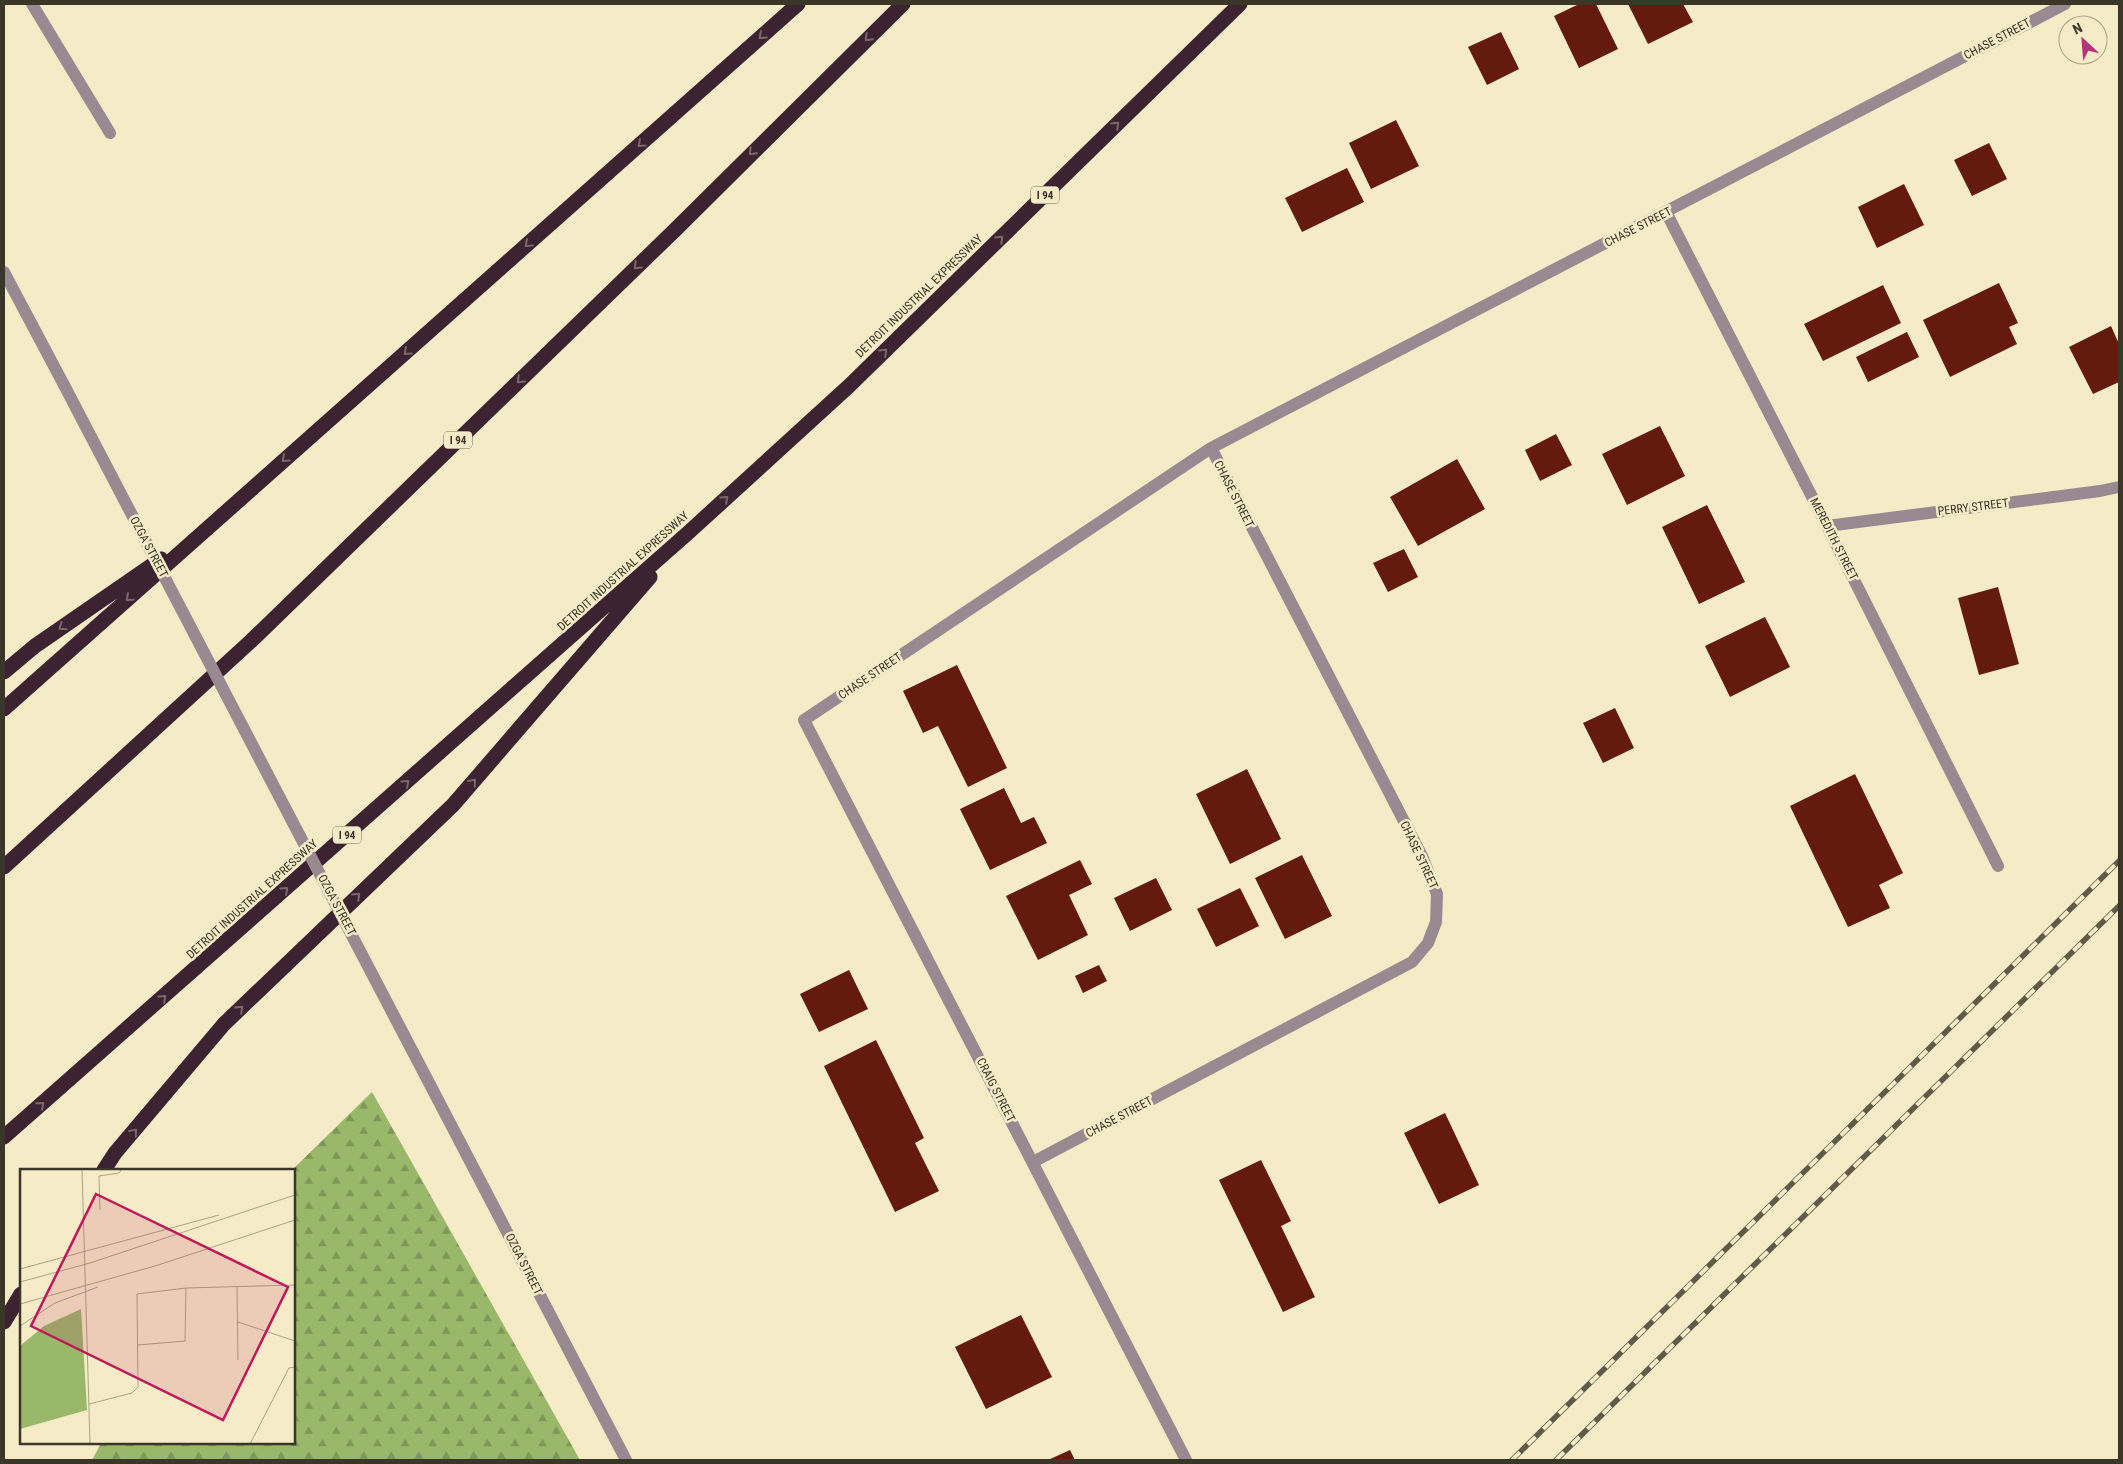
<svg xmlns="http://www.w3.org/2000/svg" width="2123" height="1464" font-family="'Roboto Condensed',sans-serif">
<defs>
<pattern id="forest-firs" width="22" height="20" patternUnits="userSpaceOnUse" patternTransform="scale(1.25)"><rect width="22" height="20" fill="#99b86a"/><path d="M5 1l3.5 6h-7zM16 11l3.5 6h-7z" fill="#7e9657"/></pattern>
</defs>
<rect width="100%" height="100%" fill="#f5ebc7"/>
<!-- forest -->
<path fill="url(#forest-firs)" d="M372 1092 580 1460H92L101 1443H294L292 1170Z"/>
<!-- building -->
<path fill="#651b0c" d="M1579 4H1596L1618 49 1579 68 1554 16Z
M1628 4H1683L1693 22 1648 44Z
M1501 32 1519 69 1487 85 1468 47Z
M1396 120 1419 166 1371 189 1349 143Z
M1989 143 2007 179 1972 196 1954 160Z
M1347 168 1364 202 1302 232 1285 198Z
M1904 184 1924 225 1877 248 1858 207Z
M1999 283 2018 323 2009 327 2017 344 1950 377 1923 320Z
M1883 285 1901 323 1823 361 1804 324Z
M2111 326 2119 344V382L2093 394 2069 347Z
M1907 332 1919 357 1868 382 1856 357Z
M1660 426 1685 476 1627 505 1602 454Z
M1556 434 1572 465 1540 481 1525 450Z
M1457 459 1485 509 1418 546 1390 497Z
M1707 505 1745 582 1699 604 1662 527Z
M1404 549 1418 577 1388 592 1373 563Z
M1998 587 2019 664 1979 675 1958 598Z
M1765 617 1790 667 1730 697 1705 646Z
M957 665 1007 768 968 787 938 726 923 733 903 691Z
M1615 708 1634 748 1603 763 1583 723Z
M1247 769 1281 839 1230 864 1196 794Z
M1855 774 1903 873 1879 885 1890 908 1848 927 1790 806Z
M1004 788 1021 823 1034 817 1047 843 990 870 960 809Z
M1302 855 1332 916 1285 939 1255 878Z
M1080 860 1092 884 1069 895 1088 935 1038 960 1006 896Z
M1156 878 1172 910 1130 931 1114 898Z
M1240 888 1259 926 1216 947 1197 909Z
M1099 965 1107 981 1083 993 1075 976Z
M849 970 868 1009 819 1032 800 994Z
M876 1040 924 1138 915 1143 939 1191 895 1212 824 1066Z
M1445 1113 1479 1185 1439 1204 1404 1133Z
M1261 1160 1291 1221 1281 1226 1315 1297 1283 1312 1219 1180Z
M1021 1315 1052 1377 986 1409 955 1347Z
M1070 1450 1075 1460H1048Z"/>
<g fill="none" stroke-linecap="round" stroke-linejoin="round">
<!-- minor -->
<path stroke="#998a92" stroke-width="12" d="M32 4 110 133
M1666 212 1827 526 1998 866
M4 272 64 385
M1827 526 2100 491 2119 487
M460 1142 626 1460
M1033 1162 1412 962 1428 943 1436 922 1437 894 1422 856 1211 448
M1186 1460 804 720 1211 448 2065 4"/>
<!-- highway -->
<path stroke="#3d2232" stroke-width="15" d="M4 672 35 646 161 559
M4 709 798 4
M4 867 251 641 676 229 903 4
M4 1137 689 532 849 386 1240 4
M104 1170 115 1153 224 1024 453 805 650 577
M4 1322 21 1294"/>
<defs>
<path id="rail" d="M1512 1460 2119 861
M1556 1460 2119 906"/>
</defs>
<!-- rail casing -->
<use href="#rail" stroke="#605b49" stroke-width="5.5"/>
<!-- rail -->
<use href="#rail" stroke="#f5ebc7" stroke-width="4" stroke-dasharray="11" stroke-linecap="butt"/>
<!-- minor-bridge -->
<path stroke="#998a92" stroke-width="12" d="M64 385 460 1142"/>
</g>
<!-- one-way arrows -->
<defs><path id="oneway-chevron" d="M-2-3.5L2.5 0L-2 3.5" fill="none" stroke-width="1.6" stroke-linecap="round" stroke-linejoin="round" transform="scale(1.25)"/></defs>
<g stroke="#7d6866">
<use href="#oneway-chevron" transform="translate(762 36) rotate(138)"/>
<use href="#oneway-chevron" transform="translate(868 38) rotate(135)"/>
<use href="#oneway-chevron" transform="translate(1116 125) rotate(-44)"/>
<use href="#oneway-chevron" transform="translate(641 144) rotate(138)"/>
<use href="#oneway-chevron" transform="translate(752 152) rotate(135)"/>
<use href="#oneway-chevron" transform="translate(1000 239) rotate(-44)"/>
<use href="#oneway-chevron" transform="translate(528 244) rotate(138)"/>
<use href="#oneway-chevron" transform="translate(637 266) rotate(136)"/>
<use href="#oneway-chevron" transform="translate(407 352) rotate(138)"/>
<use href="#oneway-chevron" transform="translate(884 352) rotate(-44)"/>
<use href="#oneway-chevron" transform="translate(520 380) rotate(136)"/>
<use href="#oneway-chevron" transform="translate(285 459) rotate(138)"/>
<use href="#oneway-chevron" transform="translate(725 499) rotate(-42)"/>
<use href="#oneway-chevron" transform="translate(129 598) rotate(139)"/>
<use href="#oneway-chevron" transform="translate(62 627) rotate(145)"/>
<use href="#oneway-chevron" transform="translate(473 782) rotate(-49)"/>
<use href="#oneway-chevron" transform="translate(406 783) rotate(-42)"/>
<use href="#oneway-chevron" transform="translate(285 890) rotate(-42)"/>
<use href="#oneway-chevron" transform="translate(357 896) rotate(-44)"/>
<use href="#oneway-chevron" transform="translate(163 998) rotate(-42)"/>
<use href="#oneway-chevron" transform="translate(240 1009) rotate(-44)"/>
<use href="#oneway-chevron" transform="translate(41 1105) rotate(-41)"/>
<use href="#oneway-chevron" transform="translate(134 1132) rotate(-50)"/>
</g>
<g text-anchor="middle" stroke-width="5" stroke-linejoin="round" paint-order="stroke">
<!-- shield labels -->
<g fill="#f5ebc7" stroke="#726c58" stroke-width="1">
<rect x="1031" y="186.5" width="28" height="17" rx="4"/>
<rect x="444" y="431.5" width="28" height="17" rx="4"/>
<rect x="333" y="826.5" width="28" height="17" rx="4"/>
</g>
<g font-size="11" font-weight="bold" fill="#3a3628">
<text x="1045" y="199">I 94</text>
<text x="458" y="444">I 94</text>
<text x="347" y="839">I 94</text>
</g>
<!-- street labels -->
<g font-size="12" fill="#3a3628" stroke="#f5ebc7">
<text transform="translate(1997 39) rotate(-28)" y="4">CHASE STREET</text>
<text transform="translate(1638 227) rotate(-27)" y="4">CHASE STREET</text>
<text transform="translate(919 296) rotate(-44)" y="4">DETROIT INDUSTRIAL EXPRESSWAY</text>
<text transform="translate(1234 494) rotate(63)" y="4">CHASE STREET</text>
<text transform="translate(1973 507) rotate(-7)" y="4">PERRY STREET</text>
<text transform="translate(1834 539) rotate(63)" y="4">MEREDITH STREET</text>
<text transform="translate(149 547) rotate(62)" y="4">OZGA STREET</text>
<text transform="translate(623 571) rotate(-42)" y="4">DETROIT INDUSTRIAL EXPRESSWAY</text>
<text transform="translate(870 676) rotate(-34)" y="4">CHASE STREET</text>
<text transform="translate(1419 855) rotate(65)" y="4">CHASE STREET</text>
<text transform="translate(252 899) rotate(-42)" y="4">DETROIT INDUSTRIAL EXPRESSWAY</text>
<text transform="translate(337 905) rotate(62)" y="4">OZGA STREET</text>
<text transform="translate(996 1090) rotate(63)" y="4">CRAIG STREET</text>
<text transform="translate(1119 1117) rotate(-28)" y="4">CHASE STREET</text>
<text transform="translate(524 1264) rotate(63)" y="4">OZGA STREET</text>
</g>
</g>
<!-- overview -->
<g transform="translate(20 1169)">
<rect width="275" height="275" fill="#f5ebc7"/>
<path d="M61 140 67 241 0 260V177L24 157Z" fill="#99b86a"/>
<path fill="none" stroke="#aaa387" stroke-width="1" d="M62 0 70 275M80 41 79 7 99 4 102 0M0 100 199 46M0 113 70 94 275 26M217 117 218 191M0 135 135 97 275 51M218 153 275 172M0 157 35 134 78 118M118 176 165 172 166 119M69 235 112 224 118 218 117 125 166 119 275 116M230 275 269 199 275 198"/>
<path fill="#c2185b" fill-opacity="0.15" stroke="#c2185b" stroke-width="2.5" d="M76 25 268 118 203 251 11 157Z"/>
<rect width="275" height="275" fill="none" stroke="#3a3628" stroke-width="2.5"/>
</g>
<!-- border -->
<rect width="2123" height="1464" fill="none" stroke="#3a3628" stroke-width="10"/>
<!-- north arrow -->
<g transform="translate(2083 40) rotate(334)"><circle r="24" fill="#f5ebc7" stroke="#aaa387"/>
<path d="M0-4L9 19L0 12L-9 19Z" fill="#b7337b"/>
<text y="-8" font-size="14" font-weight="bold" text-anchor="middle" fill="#3a3628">N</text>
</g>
</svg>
